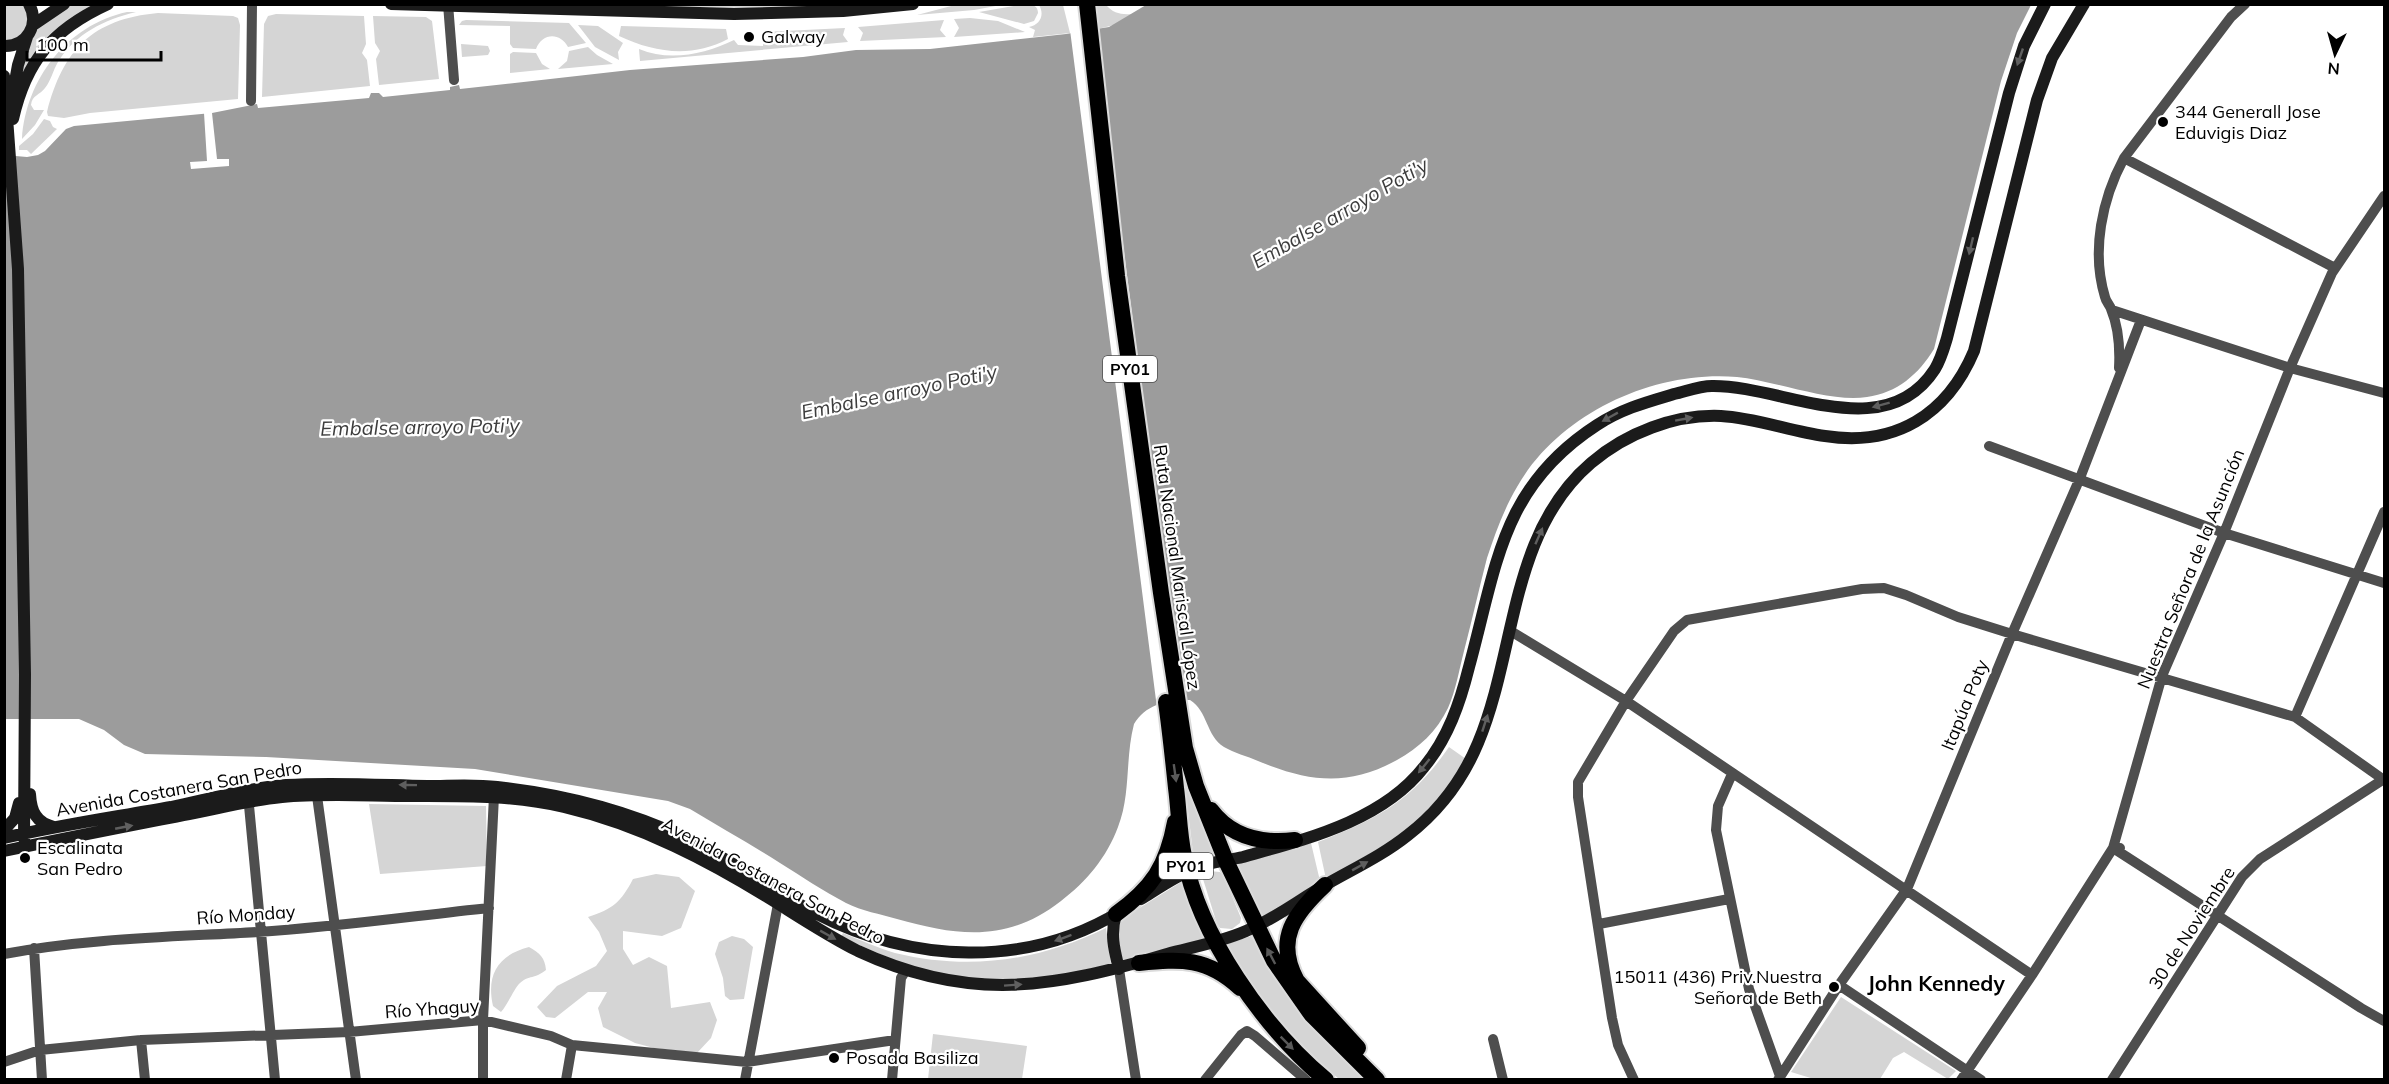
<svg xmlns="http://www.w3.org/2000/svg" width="2389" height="1084" font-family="Mulish,sans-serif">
<rect width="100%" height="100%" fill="#fff"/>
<!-- green -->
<path fill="#d5d5d5" d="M4 5H25L30 13 24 37 5 44Z
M68 5H100L16 81C23 62 27 39 41 25 49 17 60 11 68 5Z
M608 5H834L768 9Z
M955 5V4L1001 5 974 10 917 15Z
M1020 5C1028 4 1038 3 1038 13L1034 21 1024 24 979 12Z
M1039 5H1063L1070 33 1033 37 1035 30 1029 27C1040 25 1045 15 1039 5Z
M1097 5H1106C1113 13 1121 15 1132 14L1114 25 1098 29 1095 14Z
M127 12H136C104 20 76 33 58 62 53 70 51 81 45 88 40 95 32 95 31 105L34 110H44L35 125 22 139C26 79 67 25 127 12Z
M158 13 233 16 238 18 240 25 238 99 90 113 64 118 48 116 47 112C63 50 92 19 158 13Z
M276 14 364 16 366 44 362 53 367 60 370 86 262 97 264 24 268 16Z
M373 16 426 17 432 21 439 79 379 85 376 59 380 51 375 43Z
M970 18 998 21 1025 32 954 37 959 28 954 19Z
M466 20 569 23 586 43 568 47C560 32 542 33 536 49L513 48 510 44V26L459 25 462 21Z
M944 20 940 30 946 37 860 41 863 33 858 27Z
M578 25 598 26 623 43 618 52 619 60 595 47Z
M621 26 726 29 728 39C692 58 655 53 619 36Z
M845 28 843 35 848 42 640 61 639 49C670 62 705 54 734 40L738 45 763 46 764 32Z
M461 44 488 46 490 51 488 55 462 57Z
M588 47 597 55 613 64 558 69 567 61 569 51Z
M513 52 536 53 542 64 550 69 510 73V54Z
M44 119 50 121 53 127 57 129 31 154 27 150H19V146L33 134Z
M1449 747 1466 759 1450 786 1404 834 1326 879 1318 842C1377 819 1412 801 1449 747Z
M1183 770 1215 855 1194 861Z
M369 804 486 806 487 866 380 874Z
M1311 843 1320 881 1256 922 1232 863Z
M1209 871 1220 872 1224 877 1241 918 1240 923 1232 929 1220 928 1217 924 1203 879 1204 874Z
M656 874 679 877 695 891 681 928 662 936 623 931V949L633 965 649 957 667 966 671 1008 710 1002 717 1020 711 1038 697 1053 654 1048 635 1043 603 1027 598 1008 607 992H588L555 1018 546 1017 537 1007 557 986 596 966 607 951 599 932 588 917C613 909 621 902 633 879Z
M1186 879 1210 940 1123 963 1117 931 1120 920Z
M1106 928 1111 964 1058 976 1025 980 945 976 903 964 841 937 843 933C860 940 878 948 895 953 970 971 1038 961 1106 928Z
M732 936 744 939 753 947 744 999 730 1000 725 996 723 978 715 954 719 942Z
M1251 936C1283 991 1320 1038 1367 1079H1339C1293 1041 1256 995 1224 945Z
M529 947C540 953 545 958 546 970 535 979 529 975 520 983 515 987 508 1004 501 1012L493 1006C486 975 498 955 529 947Z
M1841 997 1956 1071 1948 1079 1904 1052 1893 1058 1880 1079H1814L1791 1072Z
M933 1034 1027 1046 1022 1079H928Z"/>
<!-- water -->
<path fill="#9c9c9c" d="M1146 5H2031L2017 33 2001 81 1934 349C1919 374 1897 393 1867 397 1831 403 1776 381 1737 377 1654 370 1559 413 1517 487 1504 509 1495 534 1487 558 1479 589 1472 620 1464 651 1459 670 1456 690 1448 708 1437 731 1419 748 1397 760 1348 787 1309 782 1258 761 1247 756 1234 753 1224 747 1206 736 1208 711 1190 700 1168 699 1146 704 1134 724 1125 758 1131 794 1118 827 1107 857 1086 882 1061 901 1007 943 958 936 897 919 880 914 862 911 846 903 823 891 801 876 780 863 750 844 720 827 690 809L668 801 475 769 266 757 145 754 124 745 104 730 79 719H5L4 155 27 157 38 155 45 151 66 129 74 126 212 113 257 104 258 108 369 98 371 93H379L383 97 450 90V87L459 85 460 89 630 70 803 57 856 50 930 49 1066 34 1109 27Z"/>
<!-- pier -->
<path fill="#fff" d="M1095 26 1182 703 1157 708 1070 30Z
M204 113H212L217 159H229V166L191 169 190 162 207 161Z"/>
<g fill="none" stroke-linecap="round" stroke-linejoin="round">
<defs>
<path id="trunk" d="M1087 4 1117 276 1161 593 1185 748 1196 786 1226 861 1274 961 1311 1014 1377 1080
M1166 702C1170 730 1173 759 1176 788 1179 810 1179 834 1184 856 1199 936 1264 1028 1326 1080
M1211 810C1232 838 1262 844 1295 840
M1325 885C1295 913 1274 939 1297 981L1358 1048
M1116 914C1152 888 1167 866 1175 822
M1139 963C1181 959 1207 957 1240 988"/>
</defs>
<!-- trunk casing -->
<use href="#trunk" stroke="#dbdbdb" stroke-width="20"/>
<!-- minor -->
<path stroke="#4e4e4e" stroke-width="10" d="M448 4 454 80
M251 101 252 4
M2124 158 2335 268
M2112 310 2290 368 2384 393
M2119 368C2120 349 2119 328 2111 309 2110 305 2106 302 2105 297 2091 251 2102 199 2124 158L2231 17 2245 4
M1989 446 2224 533 2384 583
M1509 630 1626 701 2032 975
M2295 717 2384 512
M1732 774 1718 806 1716 830 1749 989 1780 1076
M317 787V796L356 1080
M248 795 275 1080
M2120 848H2113L2361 1008 2384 1021
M1599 924 1729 899
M34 948 42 1080
M4 954C88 938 174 937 258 932 336 927 413 916 489 908
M1119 969 1136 1080
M1839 985 1981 1080
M1493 1039 1503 1080
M141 1040 145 1080
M4 1062 40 1050 141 1040 349 1032 483 1020 551 1036 572 1045 747 1062 895 1040
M483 1080V1020L494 796
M566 1080 572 1045
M745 1080 778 904
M892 1080 901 978 906 970
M1205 1080 1241 1035 1247 1031 1255 1036 1306 1080
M1634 1080 1618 1045 1612 1018 1578 797V782L1626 701 1674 631 1687 620 1862 589 1884 588 1906 595 1958 617 2012 634 2295 717 2384 780
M1778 1080 1839 985 1907 889 2012 634 2080 478 2141 320
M1961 1080 2032 975 2113 848 2162 676 2224 533 2290 368 2332 273 2384 196
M2112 1080 2242 877 2260 859 2384 779"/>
<!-- secondary -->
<path stroke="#1b1b1b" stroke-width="12" d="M391 4 734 14 843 11 913 4
M33 25 64 4
M4 46C27 47 40 24 29 4
M4 76 18 269 25 674 24 839
M12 98 18 65 27 37
M13 119C26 61 53 29 108 4
M30 794C31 811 36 823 54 827
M4 830 15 818 19 803
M4 838C59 825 116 817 171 807 209 799 248 788 286 785 333 782 380 785 427 786 450 786 474 784 497 787 560 794 625 810 683 837 729 858 770 889 815 913 912 963 1026 969 1121 911
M4 851C66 838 128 826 189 814 220 808 251 800 282 797 324 793 369 796 411 796 463 796 513 795 564 807 641 825 710 861 777 903 804 920 830 937 858 951 970 1003 1053 988 1167 954 1193 947 1221 942 1246 931 1275 919 1300 899 1327 884 1355 868 1383 855 1408 835 1439 811 1463 779 1478 743 1517 650 1509 533 1591 463 1626 433 1675 414 1721 416 1756 418 1790 431 1825 436 1895 447 1947 415 1974 351L2037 100 2052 58 2084 4
M1141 899C1162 886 1182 872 1205 865 1217 861 1230 860 1243 857 1306 839 1382 821 1424 767 1448 738 1460 703 1469 667 1497 565 1501 487 1597 425 1621 409 1647 402 1674 394 1687 391 1699 386 1712 386 1782 385 1885 447 1935 369 1941 359 1944 348 1947 338L2009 93 2024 46 2045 4
M1116 914C1110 934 1114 949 1119 969"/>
<!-- trunk -->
<use href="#trunk" stroke="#000" stroke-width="16"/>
</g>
<!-- one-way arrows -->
<defs><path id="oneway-solid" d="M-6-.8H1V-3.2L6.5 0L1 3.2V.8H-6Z" transform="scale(1.5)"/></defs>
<g fill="#5f5f5f">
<use href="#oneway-solid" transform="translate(2020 57) rotate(109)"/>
<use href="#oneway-solid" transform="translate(1971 246) rotate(103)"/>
<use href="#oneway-solid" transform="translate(1881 405) rotate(165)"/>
<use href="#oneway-solid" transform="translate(1610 417) rotate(151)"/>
<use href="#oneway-solid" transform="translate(1684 419) rotate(-10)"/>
<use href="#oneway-solid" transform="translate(1539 536) rotate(-66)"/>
<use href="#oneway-solid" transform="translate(1485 723) rotate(-72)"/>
<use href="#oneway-solid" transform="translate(1424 766) rotate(129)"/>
<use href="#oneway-solid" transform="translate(408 785) rotate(-179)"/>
<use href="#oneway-solid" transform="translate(124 827) rotate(-11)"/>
<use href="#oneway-solid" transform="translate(1360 866) rotate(-29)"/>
<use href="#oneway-solid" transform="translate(828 935) rotate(29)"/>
<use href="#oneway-solid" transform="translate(1063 938) rotate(160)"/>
<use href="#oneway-solid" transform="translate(1013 985) rotate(-4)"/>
</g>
<g fill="#595959">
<use href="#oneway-solid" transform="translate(1175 773) rotate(82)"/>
<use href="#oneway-solid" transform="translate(1271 956) rotate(-118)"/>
<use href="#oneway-solid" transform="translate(1287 1043) rotate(45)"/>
</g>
<!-- markers -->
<g fill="#000" stroke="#fff" stroke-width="2">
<circle cx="749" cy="37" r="6"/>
<circle cx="2163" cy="122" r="6"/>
<circle cx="25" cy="858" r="6"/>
<circle cx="1834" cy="987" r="6"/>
<circle cx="834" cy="1058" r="6"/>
</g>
<g text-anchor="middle" stroke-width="4.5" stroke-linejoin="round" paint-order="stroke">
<!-- shield labels -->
<g fill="#fff" stroke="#4c4c4c" stroke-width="1.5">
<rect x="1103" y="356" width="54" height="26" rx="4.5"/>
<rect x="1159" y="853" width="54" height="26" rx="4.5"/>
</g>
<g font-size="16" font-weight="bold" fill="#000">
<text x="1130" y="375">PY01</text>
<text x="1186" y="872">PY01</text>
</g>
<!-- poi labels -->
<g font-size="18" fill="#000" stroke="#fff" text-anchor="start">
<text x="761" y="43">Galway</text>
<text x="2175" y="118">344 Generall Jose<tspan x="2175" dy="21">Eduvigis Diaz</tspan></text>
<text x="37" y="854">Escalinata<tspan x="37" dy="21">San Pedro</tspan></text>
<text x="1822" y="983" text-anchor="end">15011 (436) Priv.Nuestra<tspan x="1822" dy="21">Señora de Beth</tspan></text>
<text x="846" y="1064">Posada Basiliza</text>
</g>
<!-- street labels -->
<g font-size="18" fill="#000" stroke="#fff">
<text transform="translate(1177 567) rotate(82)" y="6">Ruta Nacional Mariscal López</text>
<text transform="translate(2191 569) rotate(-68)" y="6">Nuestra Señora de la Asunción</text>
<text transform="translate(1965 705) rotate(-68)" y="6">Itapúa Poty</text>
<text transform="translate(179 789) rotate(-10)" y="6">Avenida Costanera San Pedro</text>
<text transform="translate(773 881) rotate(28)" y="6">Avenida Costanera San Pedro</text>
<text transform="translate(246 915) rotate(-4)" y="6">Río Monday</text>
<text transform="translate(2192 928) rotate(-57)" y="6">30 de Noviembre</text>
<text transform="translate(432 1009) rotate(-4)" y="6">Río Yhaguy</text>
</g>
<!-- water labels -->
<g font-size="20" font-style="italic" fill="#3d3d3d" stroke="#fff">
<text transform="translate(1340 213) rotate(-30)" y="7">Embalse arroyo Poti'y</text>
<text transform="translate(899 392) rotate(-12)" y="7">Embalse arroyo Poti'y</text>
<text transform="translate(420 427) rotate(-1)" y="7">Embalse arroyo Poti'y</text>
</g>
<!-- quarter labels -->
<g font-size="21" font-weight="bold" fill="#000" stroke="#fff">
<text x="1936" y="991">John Kennedy</text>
</g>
</g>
<!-- border -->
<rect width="2389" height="1084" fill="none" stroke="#000000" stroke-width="12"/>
<!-- north arrow -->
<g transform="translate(2335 54) rotate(185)" stroke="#ffffff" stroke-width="4.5" paint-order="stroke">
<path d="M0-4.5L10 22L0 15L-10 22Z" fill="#000000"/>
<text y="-9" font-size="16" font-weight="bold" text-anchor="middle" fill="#000000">N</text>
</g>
<!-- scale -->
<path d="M27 51v9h134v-9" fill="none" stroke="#000000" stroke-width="3"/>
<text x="36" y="51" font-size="18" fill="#000000" stroke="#ffffff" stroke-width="4.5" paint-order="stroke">100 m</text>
</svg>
